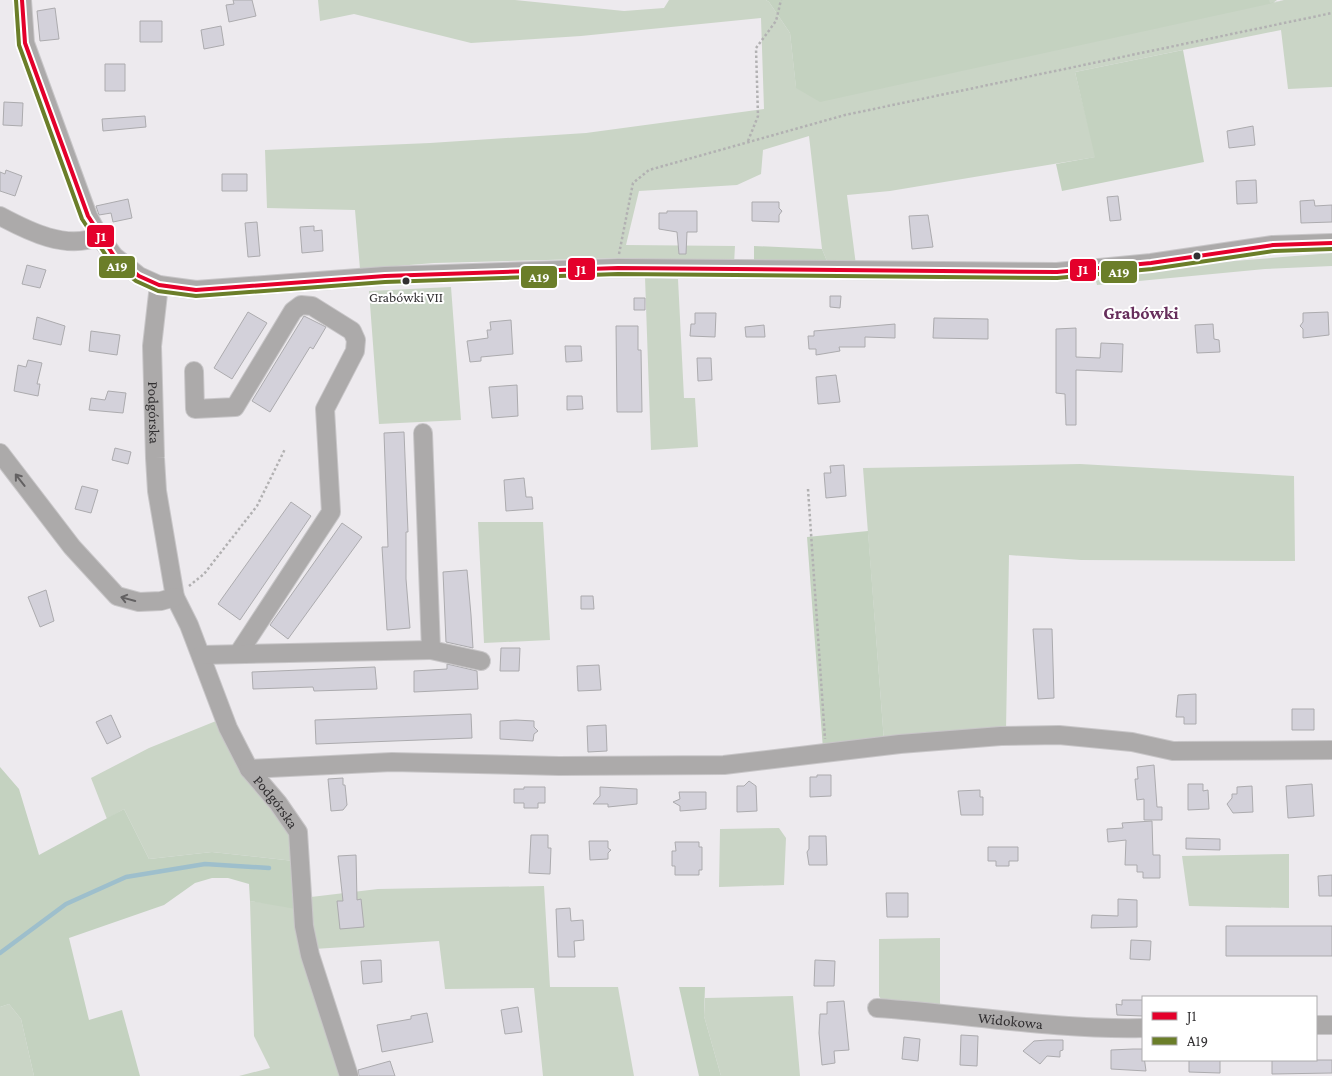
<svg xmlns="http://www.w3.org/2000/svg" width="1332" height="1076" font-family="'Crimson Pro',serif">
<rect width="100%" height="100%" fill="#edeaee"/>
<!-- green -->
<path fill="#cad5c6" d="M318 0H515L624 11 664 8 669 0H766L769 2 790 33 796 87 1269 3V0H1277L1273 3 1284 0H1332V87L1288 89 1281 30 1075 72 1096 157 890 191 847 195 856 265 829 266 822 249 809 136 763 150 761 174 737 185 639 191 626 245 735 246 734 264 623 258 434 263 360 269 355 210 267 208 265 150 430 143 586 133 764 109 761 18 581 36 471 43 354 14 320 21Z
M1332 253V266L1265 269 1097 285 1096 281 1102 279 1209 263Z
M645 277 678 279 684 398H695L698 447 651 450Z
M451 287 461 420 379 424 369 291Z
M1080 464 1294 476 1295 561 1081 560 1009 555 1006 731 884 741 863 468Z
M478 522H543L550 640 484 643Z
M216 721 278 813 294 845V861L212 852 149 859 124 809 107 819 91 778 149 748Z
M779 828 786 838 784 885 719 887 720 829Z
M1289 854V908L1189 906 1182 856Z
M544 886 550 987H618L634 1076H543L534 988 445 989 439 941 314 949 311 897 378 889Z
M250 901 296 907 302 951 340 1076H239L270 1068 254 1036Z
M940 938V1007L884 1004 879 996V939Z
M793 996 800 1076H721L704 1016 705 998Z
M9 1004 21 1019 34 1076H0V1007Z"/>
<!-- forest -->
<path fill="#c4d2c0" d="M766 0H1269L1270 3 1284 0 1269 4 820 102 796 88 790 33 769 2Z
M1183 50 1204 162 1062 191 1056 164 1095 157 1075 72Z
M754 246 822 249 829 266 754 263Z
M868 531 884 741 823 749 807 537Z
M0 767 19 789 39 855 124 809 149 859 212 852 294 861 296 909 250 901 249 884 228 878H212L195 883 164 905 69 938 89 1020 122 1010 140 1076H34L21 1019 9 1004 0 1007Z
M679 987H705L704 1016 721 1076H699Z"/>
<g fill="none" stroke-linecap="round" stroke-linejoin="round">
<!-- stream -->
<path stroke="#9ebfcc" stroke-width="4.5" d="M0 953 66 904 126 877 205 864 269 868"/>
</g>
<!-- building -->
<path fill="#d3d1da" stroke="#acabae" d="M233 0H252L256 16 229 22 226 5 234 4Z
M55 8 59 39 40 41 37 11Z
M140 21H162V42H140Z
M221 26 224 45 204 49 201 30Z
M105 64H125V91H105Z
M4 102 23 103 22 126 3 125Z
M145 116 146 127 103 131 102 119Z
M1253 126 1255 145 1229 148 1227 131Z
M6 170 22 176 15 196 0 191V172L5 174Z
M222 174H247V191H222Z
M1256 180 1257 203 1237 204 1236 181Z
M1118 196 1121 220 1110 221 1107 197Z
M128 199 132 218 113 222 111 213 99 215 96 206Z
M1314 200 1315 206 1332 205V222L1301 223 1300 201Z
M752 202H779V208L782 211 779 215V222L752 221Z
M667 211H697V232H687L686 254H679L677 232 659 229V213H667Z
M928 215 933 247 912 249 909 216Z
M257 222 260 256 248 257 245 223Z
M314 226V231L322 230 323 251 302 253 300 227Z
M27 265 46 270 40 288 22 284Z
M830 296H841L840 308 830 307Z
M634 298H645V310H634Z
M248 312 267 323 232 379 214 368Z
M1328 312 1329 335 1303 338V329L1300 326 1303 322V313Z
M695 313H716L715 337 690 336 691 324H695Z
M304 316 326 327 313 349 310 347 270 412 252 401Z
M37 317 65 326 61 345 33 339Z
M934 318 988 319V339L933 338Z
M511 320 513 354 481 357V361L470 362 467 341 488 338 487 330H491L490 322Z
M895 324V338L865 337V347H839L840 351 816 355V349H809L808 336H814V331Z
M1213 324 1214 339 1219 340 1220 352 1197 353 1195 325Z
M764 325 765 337H746L745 327Z
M616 326H638V350H641L642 412H617Z
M1076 328V357L1100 358 1101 343 1123 344 1122 372 1076 370V425H1066L1065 394 1056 393V329Z
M91 331 120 335 117 355 89 351Z
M565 346H581L582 361 566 362Z
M697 358H711L712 380 698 381Z
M28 360 42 363 37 384H40L38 396 14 391 18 365 26 367Z
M836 375 840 402 818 404 816 377Z
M517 385 518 416 492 418 489 387Z
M108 391 126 393 123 413 89 410 91 398 105 400Z
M567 396H582L583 409 567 410Z
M404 432 408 532H406V579L410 628 387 630 382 547H388L384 433Z
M115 448 131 452 128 464 112 460Z
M844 465 846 496 826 498 824 473H831L830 466Z
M524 478 526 497H532L533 509 506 511 504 480Z
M82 486 98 490 91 513 75 509Z
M291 502 311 516 240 620 218 604Z
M342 523 362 537 288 639 270 625Z
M467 570 471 615 473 648 446 642 443 572Z
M46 590 54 621 40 627 28 597Z
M581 596H593L594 609H581Z
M1033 629H1052L1054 698 1038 699Z
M501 648H520L519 671H500Z
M447 664 477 671 478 689 414 692V671L447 669Z
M599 665 601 690 578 691 577 666Z
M375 667 377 689 314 691 313 687 253 689 252 672Z
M1196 694V724H1184V717H1176L1178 695Z
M1292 709H1314V730H1292Z
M471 714 472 738 316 744 315 720Z
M111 715 121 737 107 744 96 722Z
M516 720 534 721V727L538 731 534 734 533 741 500 739V721Z
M606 725 607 751 588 752 587 726Z
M1154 765 1157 807H1162V820H1144V799L1137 800 1135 779H1138L1137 767Z
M817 775H831V796L810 797V777H817Z
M343 778V785H345L347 805 343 810 331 811 328 779Z
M749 781 756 786 757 811 737 812V786H744Z
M1188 784H1203V791L1208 790 1209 809 1188 810Z
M1312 784 1314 816 1288 818 1286 786Z
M1252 786 1253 812 1233 813 1227 804 1232 798V794H1237V787Z
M524 787H545V803H538V808H524V803H514V789H524Z
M600 787 637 789V804L608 807V804H593L600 796Z
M980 790V797H983V815H961L958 791Z
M679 792H706V809L680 811V806L673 802 680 799Z
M1152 821 1153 855H1160V878H1143V872H1137V865H1125L1126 840 1108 842 1107 829 1123 828 1122 823Z
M531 835H548V848H551L550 874 529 873Z
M809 836H826L827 865H809L807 852 809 849Z
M1186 838 1220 839V850L1186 849Z
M589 841H608V848L611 850 608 853V859L590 860Z
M675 842H699V847H702V870H699V875H675V866H672V851H676Z
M988 847H1018V861H1009V866H996V861H988Z
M356 855 357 900 361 899 364 927 340 929 337 901H343L338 856Z
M1332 875V896H1319L1318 876Z
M886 893H908V917H887Z
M1118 899 1137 900V927L1091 928 1092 915 1118 916Z
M570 908 571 921 583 920 584 940 574 941 575 957H558L556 909Z
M1226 926H1332V956H1226Z
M1131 940 1151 941 1150 960 1130 959Z
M381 960 382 982 363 984 361 961Z
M815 960 835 961 834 986H814Z
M1122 1000H1143V1016L1117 1015 1116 1004 1122 1005Z
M844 1001 849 1050 834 1051 835 1063 822 1065 819 1033 820 1014H827V1002Z
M518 1007 522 1032 505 1034 501 1010Z
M427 1013 433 1042 382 1052 377 1025 411 1019V1016Z
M961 1035 978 1036 977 1066 960 1065Z
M904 1037 920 1039 918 1061 902 1059Z
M1047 1040H1063V1050L1060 1051V1057L1047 1056 1040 1064 1023 1051 1034 1041Z
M1133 1049H1143L1146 1071 1111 1069V1050Z
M1189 1060H1220V1073L1189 1072Z
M1272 1060H1332V1073L1272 1074Z
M390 1061 395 1076H359L358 1070Z"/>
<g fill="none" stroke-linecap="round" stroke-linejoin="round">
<defs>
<g id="minor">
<path d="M22 0 25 43 88 216 99 236 114 256 139 276 159 285 196 290 385 276 618 268 1057 272 1151 263 1273 245 1332 243"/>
<path d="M0 216C28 231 67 251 99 236"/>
<path id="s1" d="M159 285 152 346 155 458 157 491 175 597 189 625 228 728 249 769 278 803 298 832 304 926 310 955 349 1076"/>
<path d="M194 371 195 409 235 407 293 311 301 305 312 306 352 331 356 340 355 351 325 409 331 512 238 654"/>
<path d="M0 453 72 547 117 596 139 602 161 601 175 597"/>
<path d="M431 650 481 661"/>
<path d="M201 655 431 650 423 433"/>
<path d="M249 769 392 762 559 766 724 765 900 744 1001 736 1059 735 1132 742 1173 751 1332 750"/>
<path id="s2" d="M877 1008C966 1014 1054 1030 1143 1028"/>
<path d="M1316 1025H1332"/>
</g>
</defs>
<!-- minor casing -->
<use href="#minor" stroke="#c8c6c8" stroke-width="20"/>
<!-- path -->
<path stroke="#b2b1b2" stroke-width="2.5" stroke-dasharray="2.5 2.5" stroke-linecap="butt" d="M748 141 758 116 756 48 776 21 781 0
M619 254 633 183 649 170 845 115 1332 13
M808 489 825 739
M189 586 204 574 257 506 285 449"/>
<!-- minor -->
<use href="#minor" stroke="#acaaaa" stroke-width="18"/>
<defs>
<path id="bus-1" d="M22 0 25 43 88 216 114 256 139 276 159 285 196 290 385 276 618 268 1057 272 1151 263 1273 245 1332 243"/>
<path id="bus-2" d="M16 0 19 45 82 219 109 260 136 281 158 291 196 296 385 282 618 274 1057 278 1152 269 1274 251 1332 249"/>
</defs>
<!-- bus-1 casing -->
<use href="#bus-1" stroke="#fff" stroke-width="8"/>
<!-- bus-2 casing -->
<use href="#bus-2" stroke="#fff" stroke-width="8"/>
<!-- bus-1 -->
<use href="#bus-1" stroke="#e4002b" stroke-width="4"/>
<!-- bus-2 -->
<use href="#bus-2" stroke="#6b7e29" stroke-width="4"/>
</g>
<!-- one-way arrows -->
<defs><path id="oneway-shaft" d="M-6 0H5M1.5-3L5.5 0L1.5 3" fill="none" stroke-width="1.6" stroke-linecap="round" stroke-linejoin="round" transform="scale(1.25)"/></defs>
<g stroke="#636162">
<use href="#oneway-shaft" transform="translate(20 480) rotate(-128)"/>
<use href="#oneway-shaft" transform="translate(128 599) rotate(-165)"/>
</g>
<!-- markers -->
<g fill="#323032" stroke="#fff" stroke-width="2">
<circle cx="1197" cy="256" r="4.5"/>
<circle cx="406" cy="281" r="4.5"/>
</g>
<g text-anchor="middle" stroke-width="4" stroke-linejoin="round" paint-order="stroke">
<!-- bus labels -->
<g font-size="14" fill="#323032" stroke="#fff">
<text x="406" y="302">Grabówki VII</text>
</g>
<!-- street labels -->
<g font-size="15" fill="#323032" stroke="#fff">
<text dy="5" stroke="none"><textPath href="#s1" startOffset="128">Podgórska</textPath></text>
<text dy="5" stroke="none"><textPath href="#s1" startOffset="544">Podgórska</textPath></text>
<text dy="5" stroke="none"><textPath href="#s2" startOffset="134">Widokowa</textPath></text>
</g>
<!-- quarter labels -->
<g font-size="18" font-weight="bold" fill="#672f5c" stroke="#fff">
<text x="1141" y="319">Grabówki</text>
</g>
</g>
<g stroke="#fff" stroke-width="2">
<rect x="86" y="224" width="29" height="24" rx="5" fill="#e4002b"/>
<rect x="98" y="255" width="38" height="24" rx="5" fill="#6b7e29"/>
<rect x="567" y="257" width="29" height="24" rx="5" fill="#e4002b"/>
<rect x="1069" y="258" width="28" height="24" rx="5" fill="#e4002b"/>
<rect x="1100" y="260" width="38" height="24" rx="5" fill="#6b7e29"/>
<rect x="520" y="265" width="38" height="24" rx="5" fill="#6b7e29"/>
</g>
<g font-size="14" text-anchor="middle" font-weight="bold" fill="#fff">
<text x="101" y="241">J1</text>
<text x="117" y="271">A19</text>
<text x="581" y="274">J1</text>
<text x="1083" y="274">J1</text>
<text x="1119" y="277">A19</text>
<text x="539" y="282">A19</text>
</g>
<!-- legend -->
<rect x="1142" y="996" width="175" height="65" fill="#ffffff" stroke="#adacad"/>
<rect x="1152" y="1012" width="25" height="8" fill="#e4002b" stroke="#adacad"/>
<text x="1187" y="1021" font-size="15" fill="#323032">J1</text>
<rect x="1152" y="1037" width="25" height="8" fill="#6b7e29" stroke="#adacad"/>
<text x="1187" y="1046" font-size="15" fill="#323032">A19</text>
</svg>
